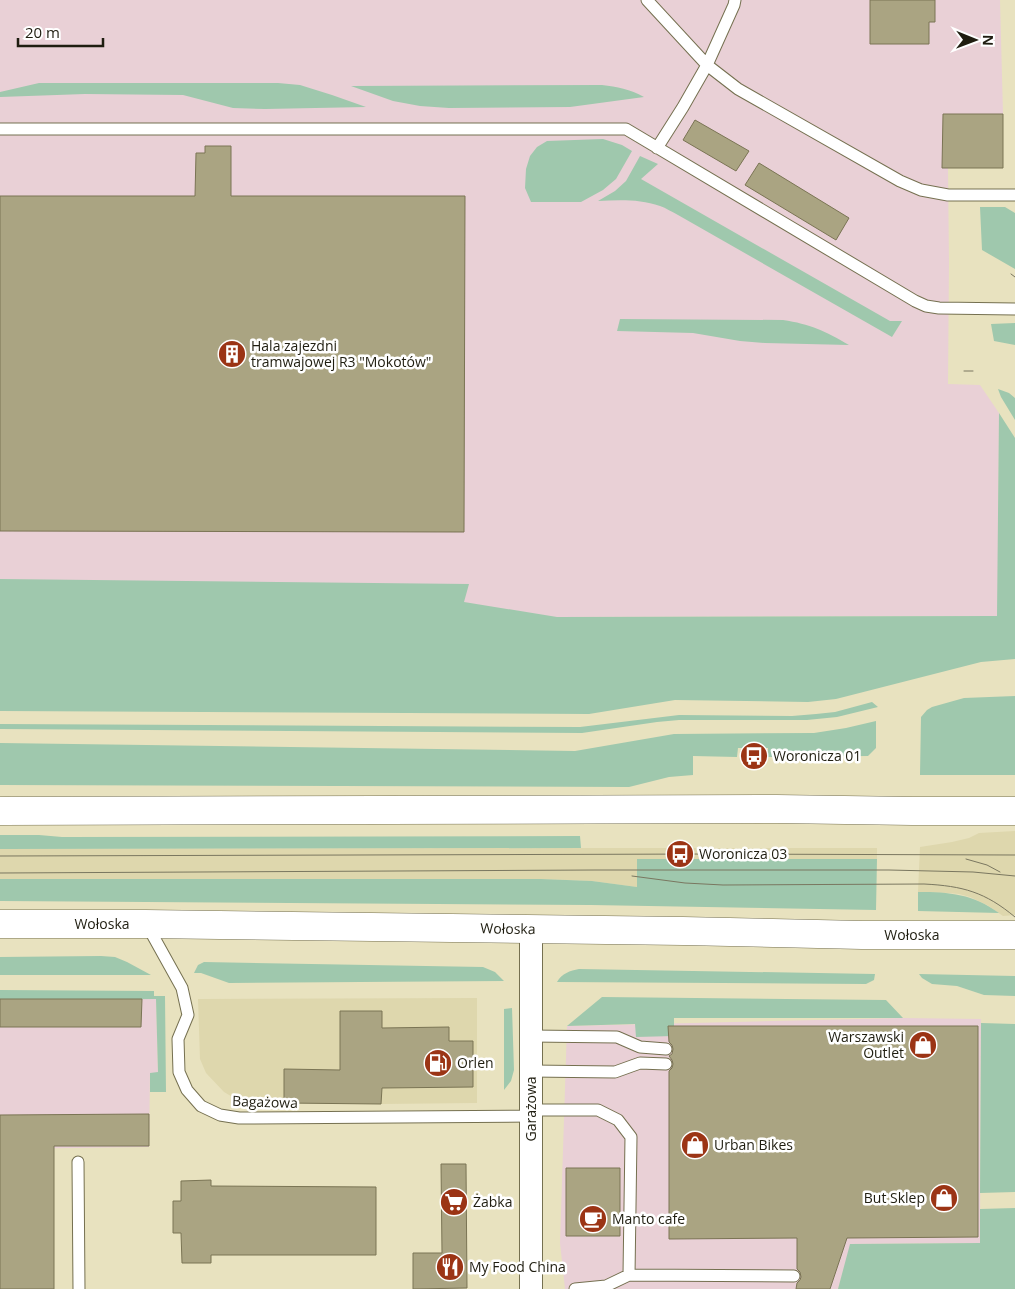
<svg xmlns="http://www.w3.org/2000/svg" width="1015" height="1289" font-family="'Open Sans',sans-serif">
<rect width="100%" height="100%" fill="#e8e2bf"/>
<!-- built -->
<path fill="#ded7ad" d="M1015 831V915L1003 916 987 905 970 897 959 894 949 893 918 892 920 847 952 842 969 838 979 833Z
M581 848H877V859H638L637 887 592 881 541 879H0V849Z
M477 998V1103L381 1104 241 1102 224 1092 206 1073 200 1059 198 999Z"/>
<!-- industrial -->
<path fill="#e9d0d6" d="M0 0H1000L1003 114 948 168 949 262 948 384 980 385 999 413 998 616 557 617 0 606Z
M0 999H156L158 1073H150L149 1147 0 1149Z
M903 1018 981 1019 980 1243 851 1244 838 1289H565L560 1243 567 1026Z"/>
<!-- green -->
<path fill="#9fc8ad" d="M39 83H278L300 85 332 95 366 107 265 109 233 108 183 95 85 94 0 97V92Z
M602 85C617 87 630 89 644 97L570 107 449 108 420 106 393 101 351 86Z
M603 139 622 145 632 151 616 179 603 190 581 202H531L525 188 526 169 530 156 537 147 547 141Z
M640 156 658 164 641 179 890 321H902L892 337 678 215C672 212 666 208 660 206 640 199 619 200 598 201L615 191 626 181Z
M980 207H1005L1015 213V269L982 250Z
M620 319 783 320C810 324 825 331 849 345L765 343 740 341 693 333 617 331Z
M1015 323V345L994 341 991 324Z
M998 389 1009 393 1015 398V420L1001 397Z
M999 413 1015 438V659L981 662 836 699 808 702 675 700 589 714 0 711V579L469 584 464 602 557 617 997 616Z
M1015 696V775H920L921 717 927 710 932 707 964 698Z
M872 702 878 707 837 717 807 720H679L657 722 582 733 0 729V724L580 727 679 715 792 716 816 714 835 712Z
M876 721V748L868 756 768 757V748H738L737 757 693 756V775L669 777 629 787 0 785V743L575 751 674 734 814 733 846 728Z
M0 835H39L62 837 580 836 581 848 0 849Z
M637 859H877L876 910 591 905 0 901V879H541L592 881 637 887Z
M918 892C950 892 973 894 999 913L918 911Z
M101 956 115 957 127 962 151 975H0V957Z
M204 962 483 967 495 972 504 981 229 983 201 973H194L198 965Z
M579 969 875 974 874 980 866 984 557 982C562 973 570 971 579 969Z
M919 974 1015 976V996L984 995 957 986 932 984 922 978Z
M0 990 154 991V996H165L166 1092H150V1073L158 1072 156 999 0 1000Z
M602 997 886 1000 903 1018H674V1036L636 1037 635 1024 567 1026Z
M512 1008 514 1070 511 1081 504 1090V1009Z
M981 1023 1015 1024V1192L980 1193Z
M1015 1208V1289H838L850 1244 980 1243V1209Z"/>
<!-- building -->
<path fill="#aaa482" stroke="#7a7454" d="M870 0H935V22H929V44H870Z
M943 114H1003V168H942Z
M695 120 749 151 736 171 683 140Z
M205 146H231V196H465L464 532 0 531V196H195L196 153H205Z
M759 163 849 218 836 240 745 185Z
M0 999H142L141 1027H0Z
M340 1011H382V1028L449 1027V1041H473V1087L382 1088 381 1104 284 1103V1069L340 1070Z
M668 1026H978V1237L847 1238 830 1289H796L797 1283 800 1280 801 1277 800 1272 797 1269V1238L669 1239V1071L672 1068 673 1064 672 1060 669 1056 672 1054 673 1049 672 1045 669 1042Z
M149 1114V1146H54V1289H0V1115Z
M441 1164H466L467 1288 413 1289V1253H442Z
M566 1168H620V1236H566Z
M211 1180V1186L376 1187V1255H211V1263H182L181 1233H173V1201H181V1181Z"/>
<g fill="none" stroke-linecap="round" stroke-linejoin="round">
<defs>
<path id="lane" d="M647 0 707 65 738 89 900 181 921 190 948 195H1015
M0 129H626L915 301 926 306 939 308 1015 309
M657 148 683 107 707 65 734 5 735 0
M147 925 182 988 188 1015 178 1039 179 1072 187 1090 201 1106 220 1115 239 1118 531 1116
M531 1036 617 1037 640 1047 666 1049
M531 1071 615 1072 640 1063 666 1064
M531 1110H598L618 1120 631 1137 629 1275
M78 1162 79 1289
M575 1289 606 1286 629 1275 794 1276"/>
<path id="street" d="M531 929V1289"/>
<g id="secondary">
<path d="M0 811 777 809 912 811H1015"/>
<path id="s1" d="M0 924H146L683 931 862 935H1015"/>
</g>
</defs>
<!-- lane casing -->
<use href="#lane" stroke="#757050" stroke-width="13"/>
<!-- street casing -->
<use href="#street" stroke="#757050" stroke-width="24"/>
<!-- secondary casing -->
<use href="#secondary" stroke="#757050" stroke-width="29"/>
<!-- lane -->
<use href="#lane" stroke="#fff" stroke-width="11"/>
<!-- street -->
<use href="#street" stroke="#fff" stroke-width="22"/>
<!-- secondary -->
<use href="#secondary" stroke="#fff" stroke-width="28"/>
<!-- tram -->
<path stroke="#7a7760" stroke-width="1" d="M1011 274 1015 277
M964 371H973
M0 856 711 854 1015 855
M966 859 987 865 1000 872
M0 873 595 870H889L973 872 1015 876
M632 876 685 883 723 885 924 884C963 886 985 892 1015 917"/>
</g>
<!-- icons -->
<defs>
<symbol id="building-disc" viewBox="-11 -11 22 22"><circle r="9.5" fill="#9b3415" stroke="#fff"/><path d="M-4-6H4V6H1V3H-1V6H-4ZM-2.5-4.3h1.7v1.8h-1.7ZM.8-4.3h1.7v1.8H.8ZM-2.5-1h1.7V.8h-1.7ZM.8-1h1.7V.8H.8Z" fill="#fff"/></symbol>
<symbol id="bus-disc" viewBox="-11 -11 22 22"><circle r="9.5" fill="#9b3415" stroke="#fff"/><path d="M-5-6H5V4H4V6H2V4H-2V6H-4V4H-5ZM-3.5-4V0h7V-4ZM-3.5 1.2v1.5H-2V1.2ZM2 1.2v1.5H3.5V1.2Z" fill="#fff"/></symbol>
<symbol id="shop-disc" viewBox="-11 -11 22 22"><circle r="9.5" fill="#9b3415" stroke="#fff"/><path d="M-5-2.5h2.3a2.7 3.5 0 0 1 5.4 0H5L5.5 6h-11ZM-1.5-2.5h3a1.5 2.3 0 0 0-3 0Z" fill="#fff"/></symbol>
<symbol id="fuel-disc" viewBox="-11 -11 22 22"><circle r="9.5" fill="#9b3415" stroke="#fff"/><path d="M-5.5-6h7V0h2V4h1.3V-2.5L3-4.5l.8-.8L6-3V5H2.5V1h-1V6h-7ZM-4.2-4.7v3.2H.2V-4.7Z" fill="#fff"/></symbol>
<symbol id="supermarket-disc" viewBox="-11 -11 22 22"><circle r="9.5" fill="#9b3415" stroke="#fff"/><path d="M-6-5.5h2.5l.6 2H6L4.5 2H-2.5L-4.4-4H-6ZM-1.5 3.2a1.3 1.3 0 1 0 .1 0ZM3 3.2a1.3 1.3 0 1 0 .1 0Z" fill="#fff"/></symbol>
<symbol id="cafe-disc" viewBox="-11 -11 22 22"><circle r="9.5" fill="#9b3415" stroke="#fff"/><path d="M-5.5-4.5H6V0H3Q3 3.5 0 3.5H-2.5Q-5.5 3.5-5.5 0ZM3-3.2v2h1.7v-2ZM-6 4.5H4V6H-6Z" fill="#fff"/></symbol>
<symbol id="restaurant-disc" viewBox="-11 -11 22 22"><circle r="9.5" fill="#9b3415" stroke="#fff"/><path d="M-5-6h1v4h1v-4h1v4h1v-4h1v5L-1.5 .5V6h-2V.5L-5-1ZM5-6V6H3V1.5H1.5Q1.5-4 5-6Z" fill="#fff"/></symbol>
</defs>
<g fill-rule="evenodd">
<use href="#building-disc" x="216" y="338" width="32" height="32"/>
<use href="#bus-disc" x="738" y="740" width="32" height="32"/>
<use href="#bus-disc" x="664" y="838" width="32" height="32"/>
<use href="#shop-disc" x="907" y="1029" width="32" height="32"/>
<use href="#fuel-disc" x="422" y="1047" width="32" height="32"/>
<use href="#shop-disc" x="679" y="1129" width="32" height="32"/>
<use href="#shop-disc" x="928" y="1182" width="32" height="32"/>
<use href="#supermarket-disc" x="438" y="1186" width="32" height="32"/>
<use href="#cafe-disc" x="577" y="1203" width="32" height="32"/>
<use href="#restaurant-disc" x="434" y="1251" width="32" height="32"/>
</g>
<g text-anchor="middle" stroke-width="5" stroke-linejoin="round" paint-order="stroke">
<!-- poi labels -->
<g font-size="14" fill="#1f1d10" stroke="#fff" text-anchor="start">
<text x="251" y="351">Hala zajezdni<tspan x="251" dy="16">tramwajowej R3 "Mokotów"</tspan></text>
<text x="773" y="761">Woronicza 01</text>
<text x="699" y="859">Woronicza 03</text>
<text x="904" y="1042" text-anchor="end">Warszawski<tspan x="904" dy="16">Outlet</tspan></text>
<text x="457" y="1068">Orlen</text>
<text x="714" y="1150">Urban Bikes</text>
<text x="925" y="1203" text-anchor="end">But Sklep</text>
<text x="473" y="1207">Żabka</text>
<text x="612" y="1224">Manto cafe</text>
<text x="469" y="1272">My Food China</text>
</g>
<!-- street labels -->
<g font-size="14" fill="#1f1d10" stroke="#fff">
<text dy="5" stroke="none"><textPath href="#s1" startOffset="102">Wołoska</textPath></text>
<text dy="5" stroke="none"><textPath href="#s1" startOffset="508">Wołoska</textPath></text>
<text dy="5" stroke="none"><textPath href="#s1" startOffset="912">Wołoska</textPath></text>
<text transform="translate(265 1102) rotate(2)" y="5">Bagażowa</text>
<text transform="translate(531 1109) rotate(-90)" y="5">Garażowa</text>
</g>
</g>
<!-- north arrow -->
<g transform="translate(975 40) rotate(91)" stroke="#ffffff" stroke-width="4" paint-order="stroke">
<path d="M0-4L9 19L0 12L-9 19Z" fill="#1f1d10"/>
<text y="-8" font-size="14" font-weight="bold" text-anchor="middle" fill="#1f1d10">N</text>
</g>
<!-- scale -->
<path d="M18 38v8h85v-8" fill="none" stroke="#1f1d10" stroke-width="2.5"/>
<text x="25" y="38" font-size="15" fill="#1f1d10" stroke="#ffffff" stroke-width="4" paint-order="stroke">20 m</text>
</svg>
